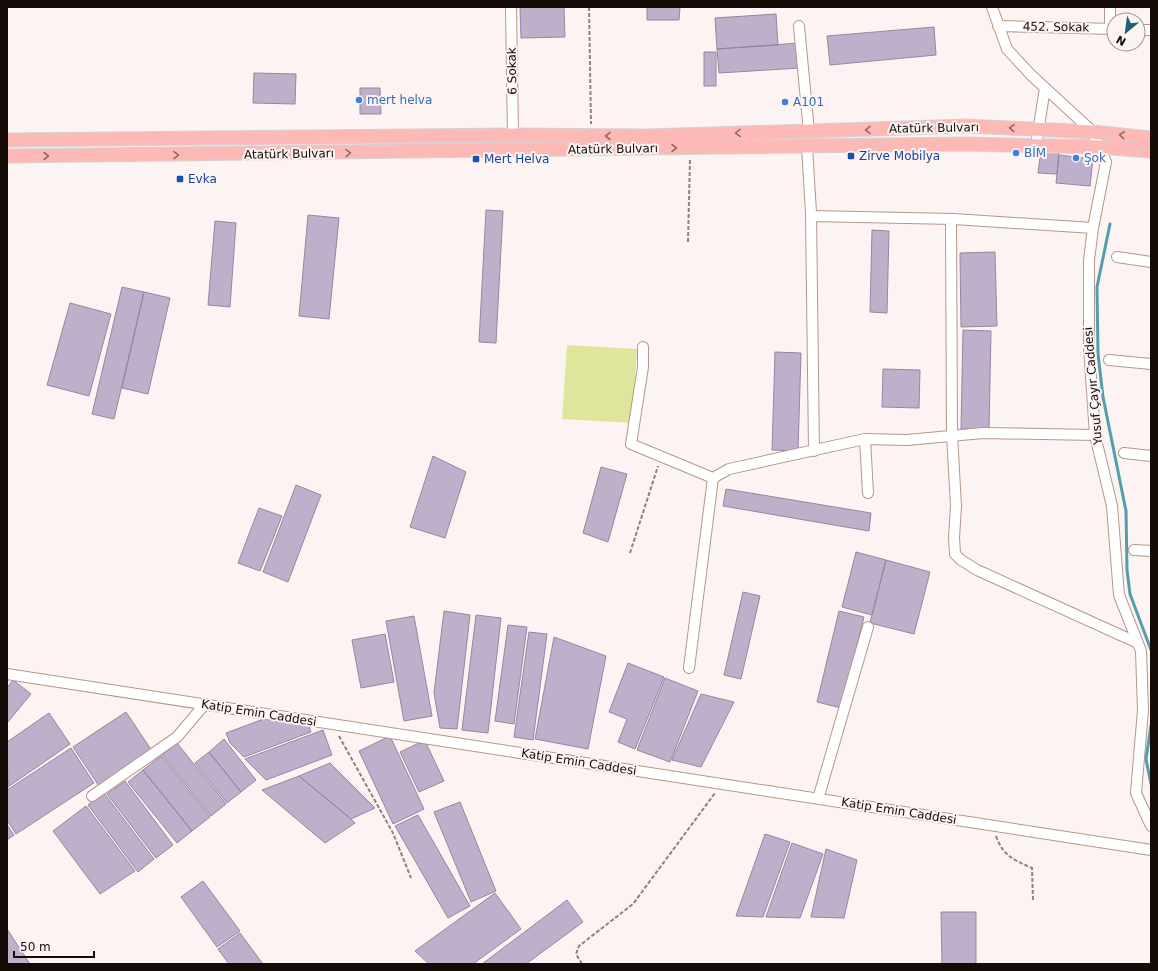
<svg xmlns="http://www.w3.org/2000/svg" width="1158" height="971" font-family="'DejaVu Sans',sans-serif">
<rect width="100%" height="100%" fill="#fbf4f2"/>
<!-- green -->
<path fill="#dfe69b" d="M567 345 637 349 632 423 562 419Z"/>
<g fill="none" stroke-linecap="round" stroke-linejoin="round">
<!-- stream -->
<path stroke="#539ead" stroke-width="3" d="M1110 224 1097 287 1098 354 1103 397 1126 511 1127 570 1130 594 1151 650
M1151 725 1146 759 1151 784"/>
</g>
<!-- building -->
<path fill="#beafca" stroke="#9587a0" d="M520 7H564L565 37 521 38Z
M647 7H680L679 20H647Z
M776 14 778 45 717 49 715 18Z
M934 27 936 55 830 65 827 36Z
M799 43 800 68 719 73 717 49Z
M704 52H716V86H704Z
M254 73 296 74 295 104 253 103Z
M360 88H380L381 114H360Z
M1041 150 1059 152 1057 174 1038 173Z
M1059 155 1093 159 1090 186 1056 183Z
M486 210 503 211 496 343 479 342Z
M308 215 339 218 329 319 299 316Z
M215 221 236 223 230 307 208 305Z
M872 230 889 231 887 313 870 312Z
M995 252 997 326 961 327 960 253Z
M122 287 144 292 114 419 92 414Z
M144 292 170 298 148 394 122 388Z
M70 303 111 314 89 396 47 385Z
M963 330 991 331 989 429H961Z
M775 352 801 353 798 451 772 450Z
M883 369 920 370 919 408 882 407Z
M433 456 466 472 445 538 410 527Z
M601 467 627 474 608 542 583 533Z
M296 485 321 495 288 582 263 572Z
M726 489 871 513 869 531 723 506Z
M259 508 282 516 260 571 238 563Z
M856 552 886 560 872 615 842 607Z
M886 560 930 572 914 634 870 623Z
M743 592 760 596 741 679 724 675Z
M444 611 470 615 457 729 440 728 434 693Z
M839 611 864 617 841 708 817 702Z
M476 615 501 618 488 733 462 730Z
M414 616 432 716 404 721 386 621Z
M508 625 527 627 514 724 495 721Z
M529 632 547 634 533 740 514 737Z
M385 634 394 682 361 688 352 640Z
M554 637 606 656 588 749 535 739Z
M628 663 664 677 635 749 618 742 627 719 609 712Z
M665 678 698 691 670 762 637 750Z
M13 680 31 694 7 723V688Z
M701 694 734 702 701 767 672 760Z
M126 712 152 751 99 786 73 747Z
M49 713 70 744 8 787 7 742Z
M269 717 308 724 311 732 244 757 230 743 226 733Z
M323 730 332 755 266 780 245 759Z
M390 736 424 809 393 824 359 751Z
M224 739 256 780 241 792 209 752Z
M177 743 226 804 211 816 162 755Z
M419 743H426L444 781 419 792 400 752Z
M71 748 94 783 16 834 7 820V790Z
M209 752 241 792 227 803 195 763Z
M161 756 210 817 192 831 143 770Z
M330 763 375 808 351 819 299 776Z
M143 770 192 831 177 843 128 782Z
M299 776 351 819 355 823 325 843 262 790Z
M125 781 173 845 156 858 107 794Z
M104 793 154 859 138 872 88 805Z
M460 802 496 891 471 902 434 812Z
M86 806 135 871 100 894 53 831Z
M418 815 470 906 448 918 395 826Z
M7 825 14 835 7 840Z
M765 834 790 842 763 917 736 916Z
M792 843 823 854 800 918 766 917Z
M826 849 857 860 844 918 811 917Z
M203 881 240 931 217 947 181 897Z
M495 893 521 929 473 964H429L415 951Z
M567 900 583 922 526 964H482Z
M941 912H976V964H942Z
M7 929 30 964H7Z
M240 933 263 964H229L218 949Z"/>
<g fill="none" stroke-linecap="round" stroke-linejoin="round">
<defs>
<path id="minor" d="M511 7 513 135
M992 7 1007 49 1031 75 1093 132 1106 162 1093 228 1089 260V347L1095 435 1112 506 1119 595 1141 651 1143 710 1136 793 1151 826
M1110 7V28
M799 26 809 132
M998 26 1114 29
M1138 30H1151
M1036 145 1045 88
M807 146 811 213 814 451
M811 216 954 219 1093 228
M951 219 952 435 956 506 954 538 955 554 961 560 977 570 1138 643
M1117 257 1151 262
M643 347V367L631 444 713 478 729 469 865 439 907 440 983 433 1095 435
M1109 360 1151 364
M865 439 868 493
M1124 453 1151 456
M1134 550 1151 551
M689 668 713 478
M7 674 1151 850
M92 796 177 737 205 704
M818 799 868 627"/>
<path id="major" d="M7 140 513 135 647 136 967 126 1093 132 1151 138
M7 156 966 144 1099 147 1151 151"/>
</defs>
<!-- minor casing -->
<use href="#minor" stroke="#b6978a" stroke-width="12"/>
<!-- major casing -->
<use href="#major" stroke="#d5d3d2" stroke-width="15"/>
<!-- path -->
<path stroke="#8b8380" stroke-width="2" stroke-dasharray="4 2" stroke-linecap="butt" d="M589 7 591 124
M688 242 690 159
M630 553 658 466
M339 736 393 833 411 878
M996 836C1003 856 1014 860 1032 868L1033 900
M582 964 576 954 579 946 633 904 715 793"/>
<!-- minor -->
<use href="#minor" stroke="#fff" stroke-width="10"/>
<!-- major -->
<use href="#major" stroke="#fdb9b6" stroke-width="13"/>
</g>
<!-- one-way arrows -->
<defs><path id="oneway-chevron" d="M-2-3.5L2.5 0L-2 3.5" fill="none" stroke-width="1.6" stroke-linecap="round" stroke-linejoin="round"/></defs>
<g stroke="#946a67">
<use href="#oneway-chevron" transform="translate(1012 128) rotate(-177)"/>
<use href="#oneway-chevron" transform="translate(868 130) rotate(179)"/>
<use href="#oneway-chevron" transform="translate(738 133) rotate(179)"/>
<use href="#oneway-chevron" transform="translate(1122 135) rotate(-174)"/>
<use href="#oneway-chevron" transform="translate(608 136) rotate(-180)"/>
<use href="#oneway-chevron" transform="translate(674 148)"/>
<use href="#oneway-chevron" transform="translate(348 153) rotate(-1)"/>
<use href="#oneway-chevron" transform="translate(176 155) rotate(-1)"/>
<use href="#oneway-chevron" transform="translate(46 156)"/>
</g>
<!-- markers -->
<g fill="#3f7fe0" stroke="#fbf4f2" stroke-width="1.5">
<circle cx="359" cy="100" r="4"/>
<circle cx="785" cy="102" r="4"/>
<circle cx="1016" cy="153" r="4"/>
<circle cx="1076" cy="158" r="4"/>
</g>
<g fill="#1a4fb4" stroke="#fbf4f2" stroke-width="1.5">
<rect x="847" y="152" width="8" height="8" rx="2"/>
<rect x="472" y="155" width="8" height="8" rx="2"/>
<rect x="176" y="175" width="8" height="8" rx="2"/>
</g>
<g text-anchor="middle" stroke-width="4" stroke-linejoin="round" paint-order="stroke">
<!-- street labels -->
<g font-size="12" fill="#140a06" stroke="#fbf4f2">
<text transform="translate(1056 27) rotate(1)" y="4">452. Sokak</text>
<text transform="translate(512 71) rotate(-91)" y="4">6 Sokak</text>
<text transform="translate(934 128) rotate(-1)" y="4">Atatürk Bulvarı</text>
<text transform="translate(613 149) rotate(-1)" y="4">Atatürk Bulvarı</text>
<text transform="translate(289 154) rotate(-1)" y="4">Atatürk Bulvarı</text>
<text transform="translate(1093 386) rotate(-95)" y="4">Yusuf Çayır Caddesi</text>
<text transform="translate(259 713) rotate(9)" y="4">Katip Emin Caddesi</text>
<text transform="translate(579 762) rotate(9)" y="4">Katip Emin Caddesi</text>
<text transform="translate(899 811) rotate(9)" y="4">Katip Emin Caddesi</text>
</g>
<!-- shop labels -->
<g font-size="12" fill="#366cbe" stroke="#fbf4f2" text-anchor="start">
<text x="367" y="104">mert helva</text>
<text x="793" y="106">A101</text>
<text x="1024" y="157">BİM</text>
<text x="1084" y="162">Şok</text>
</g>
<!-- transit labels -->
<g font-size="12" fill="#164399" stroke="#fbf4f2" text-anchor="start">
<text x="859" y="160">Zirve Mobilya</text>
<text x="484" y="163">Mert Helva</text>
<text x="188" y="183">Evka</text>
</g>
</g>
<!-- border -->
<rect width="1158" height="971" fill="none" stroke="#140a06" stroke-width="16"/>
<!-- north arrow -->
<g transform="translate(1126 32) rotate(209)"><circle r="19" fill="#fbf4f2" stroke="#9f9694"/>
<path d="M0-3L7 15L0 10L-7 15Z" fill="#1d6374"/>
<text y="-6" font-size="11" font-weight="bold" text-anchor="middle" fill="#140a06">N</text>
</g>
<!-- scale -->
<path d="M14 951v6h80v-6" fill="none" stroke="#140a06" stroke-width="2"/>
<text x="20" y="951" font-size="12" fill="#140a06" stroke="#fbf4f2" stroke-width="3" paint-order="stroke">50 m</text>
</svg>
